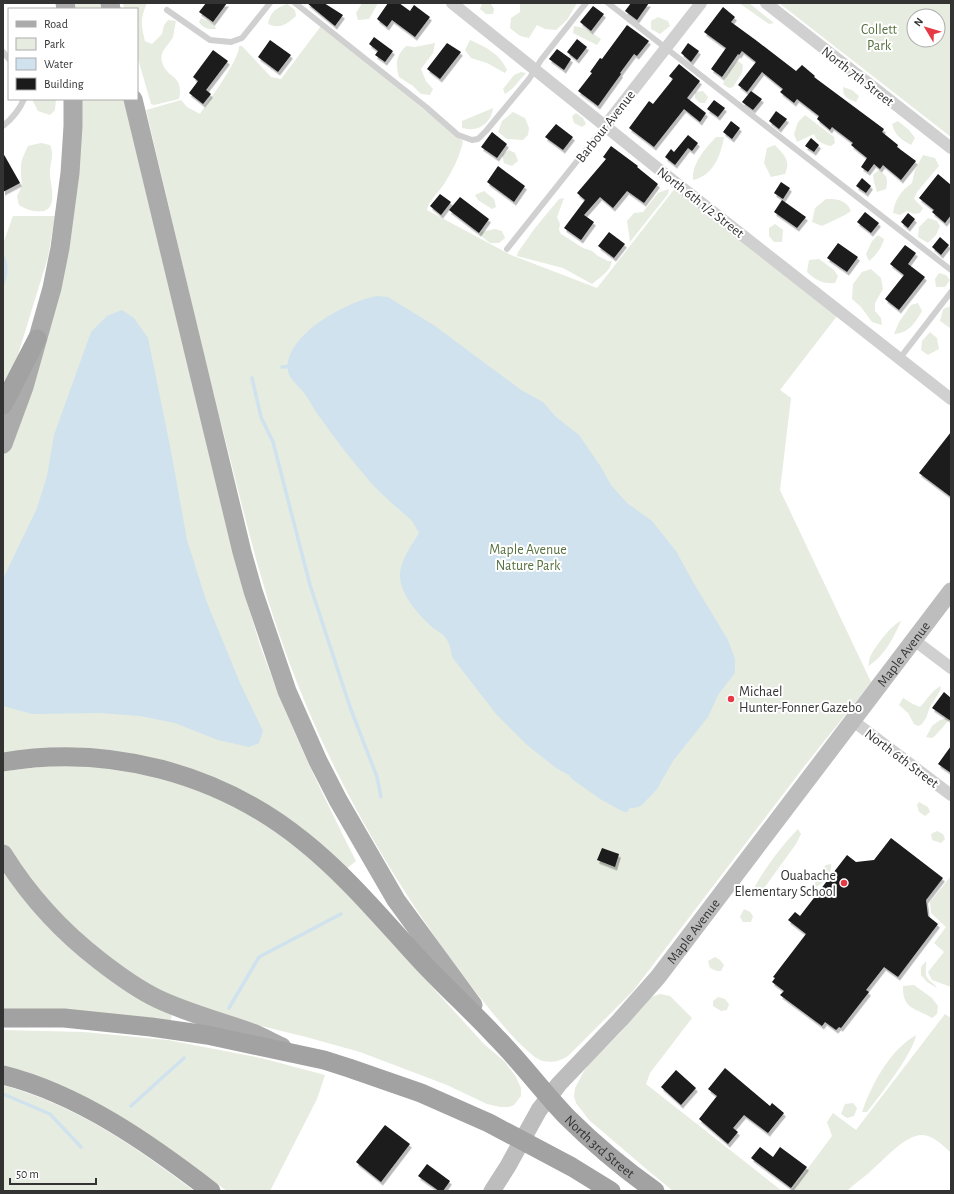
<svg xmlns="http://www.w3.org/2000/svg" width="954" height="1194" font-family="'Alegreya Sans',sans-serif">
<defs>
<filter id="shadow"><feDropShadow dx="2" dy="3.5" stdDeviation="0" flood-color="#0004"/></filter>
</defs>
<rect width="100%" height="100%" fill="#fff"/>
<!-- green -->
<path fill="#e6ecdf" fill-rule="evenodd" d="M73 3H101L103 9H74Z
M123 3H147C140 19 141 25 145 41L152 44 162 34 164 25 168 20 176 21C175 26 174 32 173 37 169 45 159 51 162 62 167 80 184 73 179 99L154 105 151 104 137 55V9H124Z
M362 3H378L369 19 358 20 356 13Z
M482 3 491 4 494 9 493 14H486L480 9Z
M520 3H577L567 20 556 30 545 29 537 25 529 38 520 36 510 28 511 18 520 12Z
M739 3H749L774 23 769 24Z
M779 3H951V137ZM914 16H938V40H914Z
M287 4 295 10 296 16C286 25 280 29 268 24 270 12 276 8 287 4Z
M658 17 668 21 670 26 660 34 651 29V21Z
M201 18 214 24 216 29C209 29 203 29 199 22Z
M321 26 463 141C460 156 453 170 444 184 439 192 429 200 427 210L511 255 597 288 676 187 837 316 780 390 791 398 780 490 871 682C847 714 821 744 797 776L633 991 568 1056C560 1061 553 1063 543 1061 527 1057 490 1010 479 996 401 897 331 777 288 659 262 589 245 518 227 446 198 334 173 222 146 110L181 100 187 107 200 114C208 102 240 59 239 46H242L271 77 281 79Z
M574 26 584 28 601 39 597 45 573 33Z
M470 40C486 47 500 54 507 70L505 73 487 63 471 58 465 50Z
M435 43 433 53 421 69 426 81 433 89 430 95 421 94 413 86 399 77C395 63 396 56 406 46L415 47Z
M738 61 743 65 742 73 733 87 729 88 723 84C727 74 730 67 738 61Z
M521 72 526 73 512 89 505 94 503 89 514 75Z
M843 87 852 90 859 96 856 102C847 98 843 98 843 87Z
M703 91 708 97 705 103H700L695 98V92Z
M32 99H56L55 110 50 115 38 111Z
M80 99H124L238 573C246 598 253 623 261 648 287 721 321 792 356 861L346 869 225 784 3 753V455L26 392Z
M493 108C492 119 483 129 472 129 469 130 465 128 462 128V121Z
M513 112 525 118 529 128 528 135 523 140 507 139 498 132 502 121Z
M576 113 583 118 586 124 582 127 574 123 572 116Z
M805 115 834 137 835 143 831 146C824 145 816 141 814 134L797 142 794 134 798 122Z
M898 121 909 130 915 138 911 145C901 139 895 136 892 124Z
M716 137H724C721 155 713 176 693 180 692 163 705 149 716 137Z
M41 143 50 145C55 155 49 165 50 176 51 184 53 192 52 200 50 218 28 211 19 205L17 196C25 182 20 181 21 167 21 159 25 153 28 146Z
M775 145C784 155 791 160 785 174L771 177 764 163 767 148Z
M509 150 515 153 518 161 512 166 504 163 502 155Z
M923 155 935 158 939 166 917 192 914 199 923 208 920 213 914 214 907 211 900 215 893 213C895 199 901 191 912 183L915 170Z
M879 170C888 177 888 178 886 189L877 192 874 182 873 175Z
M669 189 668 194 630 242 627 221 634 213 643 212 658 193Z
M484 191 494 199 496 207 492 209 478 200 475 195Z
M564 198 557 217 560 224 559 230 561 234 583 248 592 251 598 256 608 261H612C611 271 599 278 592 284L563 268 517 256 518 252 535 228 559 199Z
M826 199C836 199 846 199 851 211L845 215 822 226 812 222 815 208Z
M13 216H55L48 257 17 358 3 393V241H4Z
M928 218 937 221 940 226 936 235 928 243 918 237 919 227Z
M775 224 783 230 782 242H774L769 236V228Z
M495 229 502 231 505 238 499 243H490L480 235 481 232Z
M878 235 884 239C881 249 877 254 869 261L866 254 872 241Z
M819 259 834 270 838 276 835 283C823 284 815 280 807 272L809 260Z
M871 269 881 278 883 289 875 303V311L881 318 882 325 872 322 861 307 852 299 853 284 862 272Z
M939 273 946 275 950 280 945 287H936L935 279Z
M918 303 922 311C915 323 909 333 894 334L899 322 911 305Z
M951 306V328H950L940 321 943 309Z
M930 332 937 338 939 349 928 355 921 350 922 341Z
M901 621C894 637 884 657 868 666 869 663 869 660 870 657 874 648 892 624 901 621Z
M941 686 940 691 930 707 926 718 922 724 918 726 914 724 908 713 899 705 903 698 913 704 920 707C927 700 932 690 941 686Z
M951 711 950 719 934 737 931 738 926 737 932 726 940 720 944 719Z
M71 764 119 767 195 787 261 819 332 877 484 1044 505 1062 516 1077 521 1088V1096L514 1105 509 1107H500L487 1104 447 1085 360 1052 306 1037 209 1013 143 982 63 922 4 845 3 842V771Z
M919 802 928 807 930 812 925 816 919 812 917 805Z
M798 829 801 834 796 844 762 891 757 896 752 892C762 872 782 845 798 829Z
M937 831 943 834 945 839 941 843 932 840 931 834Z
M831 864C833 873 822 886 813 888L819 874 826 865Z
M3 868 172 1012 171 1021 3 1010Z
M951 876V987L932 980 928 972 944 952 934 943 946 927 931 913 930 902Z
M744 909 750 912 753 916 751 922H743L740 917Z
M715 957 720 960 724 965 721 971H717L710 968 708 961Z
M926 961C927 966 925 970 926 975 927 980 934 983 937 988L927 982 921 975V967Z
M914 985 932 998 938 1006 937 1014 932 1018C916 1008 902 1010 903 986Z
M660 994 670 996 692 1018 650 1073 646 1084 782 1191H673L651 1173 589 1120 576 1103 574 1096 575 1088 584 1071 590 1063 619 1034 651 997Z
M718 997 725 999 729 1004 727 1010 721 1011 713 1006V1001Z
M945 1014 951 1018V1153C943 1145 932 1134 920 1135 902 1138 886 1158 873 1169 865 1177 855 1183 847 1191H791L832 1136 827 1122 833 1113 856 1130Z
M3 1030 84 1032 168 1040 261 1058 325 1075 317 1099 270 1191H227L156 1141 3 1068Z
M916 1035C914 1052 879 1097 867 1112H862C872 1084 889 1051 916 1035Z
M3 1085C77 1106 133 1145 194 1191H3Z
M853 1103 857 1108 854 1116 847 1118 841 1114 845 1104Z"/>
<!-- water -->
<path fill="#cfe2ee" d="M3 254C10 263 8 278 3 287Z
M377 296 388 297 435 326 521 390 543 402 556 417 579 435 601 467 611 485 627 503 652 521 676 551 693 582 728 640 735 659V673L718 695 708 717 673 761 657 789 641 806 634 808H630L627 812H624L600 799 572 779 569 775 556 768 527 745 496 714 452 657C451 649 449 640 443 635 440 632 436 630 433 628 419 615 399 594 400 574 401 559 412 545 419 533L412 521C399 509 384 497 372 484 353 462 335 439 319 416 313 409 310 400 304 393 300 387 289 379 288 371 283 335 348 301 377 296Z
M122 310 134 318 148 338 171 451 187 540 206 600 240 683 263 731 259 743 249 747 218 740 175 723 140 716 100 713 32 714 3 706V579L37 508 47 476 54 435 91 332 107 316Z"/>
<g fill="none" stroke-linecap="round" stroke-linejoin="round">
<!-- stream -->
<path stroke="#cfe2ee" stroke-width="3.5" d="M282 367 293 366
M252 378 261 417 273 442 310 585 350 707 377 777 381 797
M229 1008 259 957 341 914
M3 1094 50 1114 81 1147
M131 1106 184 1058"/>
</g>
<!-- building -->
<path fill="#1a1a1a" filter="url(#shadow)" d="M206 3H227L213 22 199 12Z
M307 3H324L343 15 335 26Z
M388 3H399L410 11 414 5 430 17 415 37 392 20 387 27 377 19Z
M631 3H649L637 20 625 11Z
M593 6 604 14 591 31 580 22Z
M723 7 735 17 731 22 757 41 796 71 802 65 815 76 814 77 884 129 882 132 898 145 897 147 916 161 901 180 883 165 880 169 874 164 868 172 861 167 867 158 851 145 853 143 832 127 830 130 817 119 819 116 797 99 794 103 780 92 783 89 762 72 747 92 738 85 756 62 742 51 739 55 738 54 722 77 711 69 726 48 704 32Z
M627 25 649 41 637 56 634 54 620 73 621 74 598 106 578 91 592 73 590 72 600 58 602 59Z
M374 37 393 51 385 62 375 55 378 51 369 44Z
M577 39 587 47 577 60 567 52Z
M270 40 291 55 278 72 258 57Z
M447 43 461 52 440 79 427 69Z
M688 43 699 51 691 62 681 53Z
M557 49 571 59 564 70 549 59Z
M213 50 228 61 206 90 211 94 203 104 189 93 198 81 193 77Z
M679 64 700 81 687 98 706 113 700 122 684 109 654 147 629 128 649 101 653 104 673 79 669 76Z
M751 91 762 99 753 110 742 102Z
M714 100 725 108 718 117 707 109Z
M776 111 787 119 779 129 769 121Z
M731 121 740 128 732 139 723 132Z
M556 124 573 137 563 150 545 137Z
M492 132 507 144 497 158 481 147Z
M688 135 698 143 692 151 688 148 675 165 665 157 671 149 674 152Z
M811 138 819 145 814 152 805 146Z
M611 146 638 166 637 167 658 184 644 203 627 191 613 208 600 197 584 215 594 222 581 240 564 228 585 200 577 193 606 159 603 157Z
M3 153 20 183 3 192Z
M498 166 525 186 514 202 487 182Z
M938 174 951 185V215L945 223 932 212 934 210 919 198Z
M862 178 871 186 866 193 856 186Z
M781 182 790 188 783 199 774 193Z
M440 194 451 202 441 215 430 206Z
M460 197 489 219 479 233 449 210Z
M782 200 806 217 797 228 774 212Z
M865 212 879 223 871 233 857 222Z
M908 213 915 219 908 228 901 222Z
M609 232 625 244 614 258 598 246Z
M940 237 949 245 941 255 932 247Z
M838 243 858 257 847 272 827 258Z
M905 245 916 253 908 264 925 277 899 310 885 299 904 275 890 264Z
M951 432V497L919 473Z
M944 692 951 698V721L932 708Z
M951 746V773L938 764Z
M891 838 943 878 926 900 928 916 938 924 898 977 884 967 866 990 869 992 841 1028 839 1027 836 1030 825 1022 822 1026 780 995 784 991 772 982 775 978 773 977 806 934 788 920 795 912 800 916 847 855 856 862 874 860Z
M602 848 619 854 615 867 597 860Z
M725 1068 770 1106 772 1103 784 1113 768 1133 744 1115 733 1128 738 1132 728 1144 699 1119 717 1096 708 1089Z
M676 1070 696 1088 681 1105 661 1087Z
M385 1125 410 1144 381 1182 356 1162Z
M760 1147 773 1157 780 1147 807 1167 791 1188 751 1158Z
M427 1164 450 1181 443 1191H439L418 1176Z"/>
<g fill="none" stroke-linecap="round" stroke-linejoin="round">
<!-- service -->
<path stroke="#d0d0d0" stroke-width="6" d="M295 3 426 107 458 135 472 140 478 139 486 131 529 79 541 60 586 3
M608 3 951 270
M167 10 210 40 231 42 242 38 270 3
M3 52 9 59
M3 126C13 118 19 111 24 99
M507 249 605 126
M900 358 951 292"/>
<!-- minor -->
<path stroke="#d0d0d0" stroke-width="12" d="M452 3 676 183 951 399
M766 3 951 148
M605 126 701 3
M914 640 951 668
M852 720 951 795"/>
<!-- secondary -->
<path stroke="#bdbdbd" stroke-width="17" id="s1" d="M492 1191 508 1166 539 1110 559 1084 620 1020 658 977 951 591"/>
<!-- primary -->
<path stroke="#ababab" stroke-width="19" d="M65 3 66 9
M110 3 111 9
M133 99 242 552 253 591 287 691 318 761 338 800 396 900 473 1005
M3 444 24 387 52 288 60 248 70 173 73 126V99
M3 854C29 896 61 931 100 961 118 975 137 989 158 999 190 1014 223 1022 255 1034 264 1038 273 1043 282 1047"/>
<!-- trunk -->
<g stroke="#a2a2a2" stroke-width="19">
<path d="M3 405 37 339"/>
<path id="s2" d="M3 762C109 744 219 773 303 841 347 876 383 920 421 961 445 987 472 1011 496 1037 521 1062 542 1091 567 1117 594 1144 624 1169 655 1191"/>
<path d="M3 1018H64L151 1027 207 1035 324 1060 349 1068 421 1093 489 1123 572 1167 611 1191"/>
<path d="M3 1075C79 1094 150 1144 211 1191"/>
</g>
</g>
<!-- markers -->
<g fill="#e63946" stroke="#fff" stroke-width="1.5">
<circle cx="731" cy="699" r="4"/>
<circle cx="844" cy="883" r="4"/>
</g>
<g text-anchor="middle" stroke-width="4" stroke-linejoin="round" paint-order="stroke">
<!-- park labels -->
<g font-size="14" fill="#56703f" stroke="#fff">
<text x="879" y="34">Collett<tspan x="879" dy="16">Park</tspan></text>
<text x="528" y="554">Maple Avenue<tspan x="528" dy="16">Nature Park</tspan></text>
</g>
<!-- street labels -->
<g font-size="14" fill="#333" stroke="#fff">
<text transform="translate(858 76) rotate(38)" y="5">North 7th Street</text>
<text transform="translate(605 126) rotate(-52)" y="5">Barbour Avenue</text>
<text transform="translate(701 202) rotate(38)" y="5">North 6th 1/2 Street</text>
<text dy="5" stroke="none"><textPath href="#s1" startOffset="678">Maple Avenue</textPath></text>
<text transform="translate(902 758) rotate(37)" y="5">North 6th Street</text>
<text dy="5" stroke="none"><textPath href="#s1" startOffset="330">Maple Avenue</textPath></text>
<text dy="5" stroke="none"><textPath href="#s2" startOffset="746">North 3rd Street</textPath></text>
</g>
<!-- poi labels -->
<g font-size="14" fill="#333" stroke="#fff" text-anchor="start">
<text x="739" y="696">Michael<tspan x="739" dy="16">Hunter-Fonner Gazebo</tspan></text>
<text x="836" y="880" text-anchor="end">Ouabache<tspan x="836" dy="16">Elementary School</tspan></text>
</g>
</g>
<!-- border -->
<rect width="954" height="1194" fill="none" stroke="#333333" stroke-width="8"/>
<!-- legend -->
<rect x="8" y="8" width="130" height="92" fill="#ffffff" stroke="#adadad"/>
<rect x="16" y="21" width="20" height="6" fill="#ababab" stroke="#adadad"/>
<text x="44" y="28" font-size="12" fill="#333333">Road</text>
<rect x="16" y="38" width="20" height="12" fill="#e6ecdf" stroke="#adadad"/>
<text x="44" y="48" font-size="12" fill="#333333">Park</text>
<rect x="16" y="58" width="20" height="12" fill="#cfe2ee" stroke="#adadad"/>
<text x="44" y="68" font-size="12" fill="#333333">Water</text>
<rect x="16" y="78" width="20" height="12" fill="#1a1a1a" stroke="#adadad"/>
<text x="44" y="88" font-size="12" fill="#333333">Building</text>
<!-- north arrow -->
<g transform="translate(926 28) rotate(308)"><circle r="19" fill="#ffffff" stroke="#adadad"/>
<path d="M0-3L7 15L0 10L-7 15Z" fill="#e63946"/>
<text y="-6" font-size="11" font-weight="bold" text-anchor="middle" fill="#333333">N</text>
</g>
<!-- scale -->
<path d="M10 1178v6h86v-6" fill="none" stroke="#333333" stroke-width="2"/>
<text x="16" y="1178" font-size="12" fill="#333333" stroke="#ffffff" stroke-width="3" paint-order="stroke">50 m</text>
</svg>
